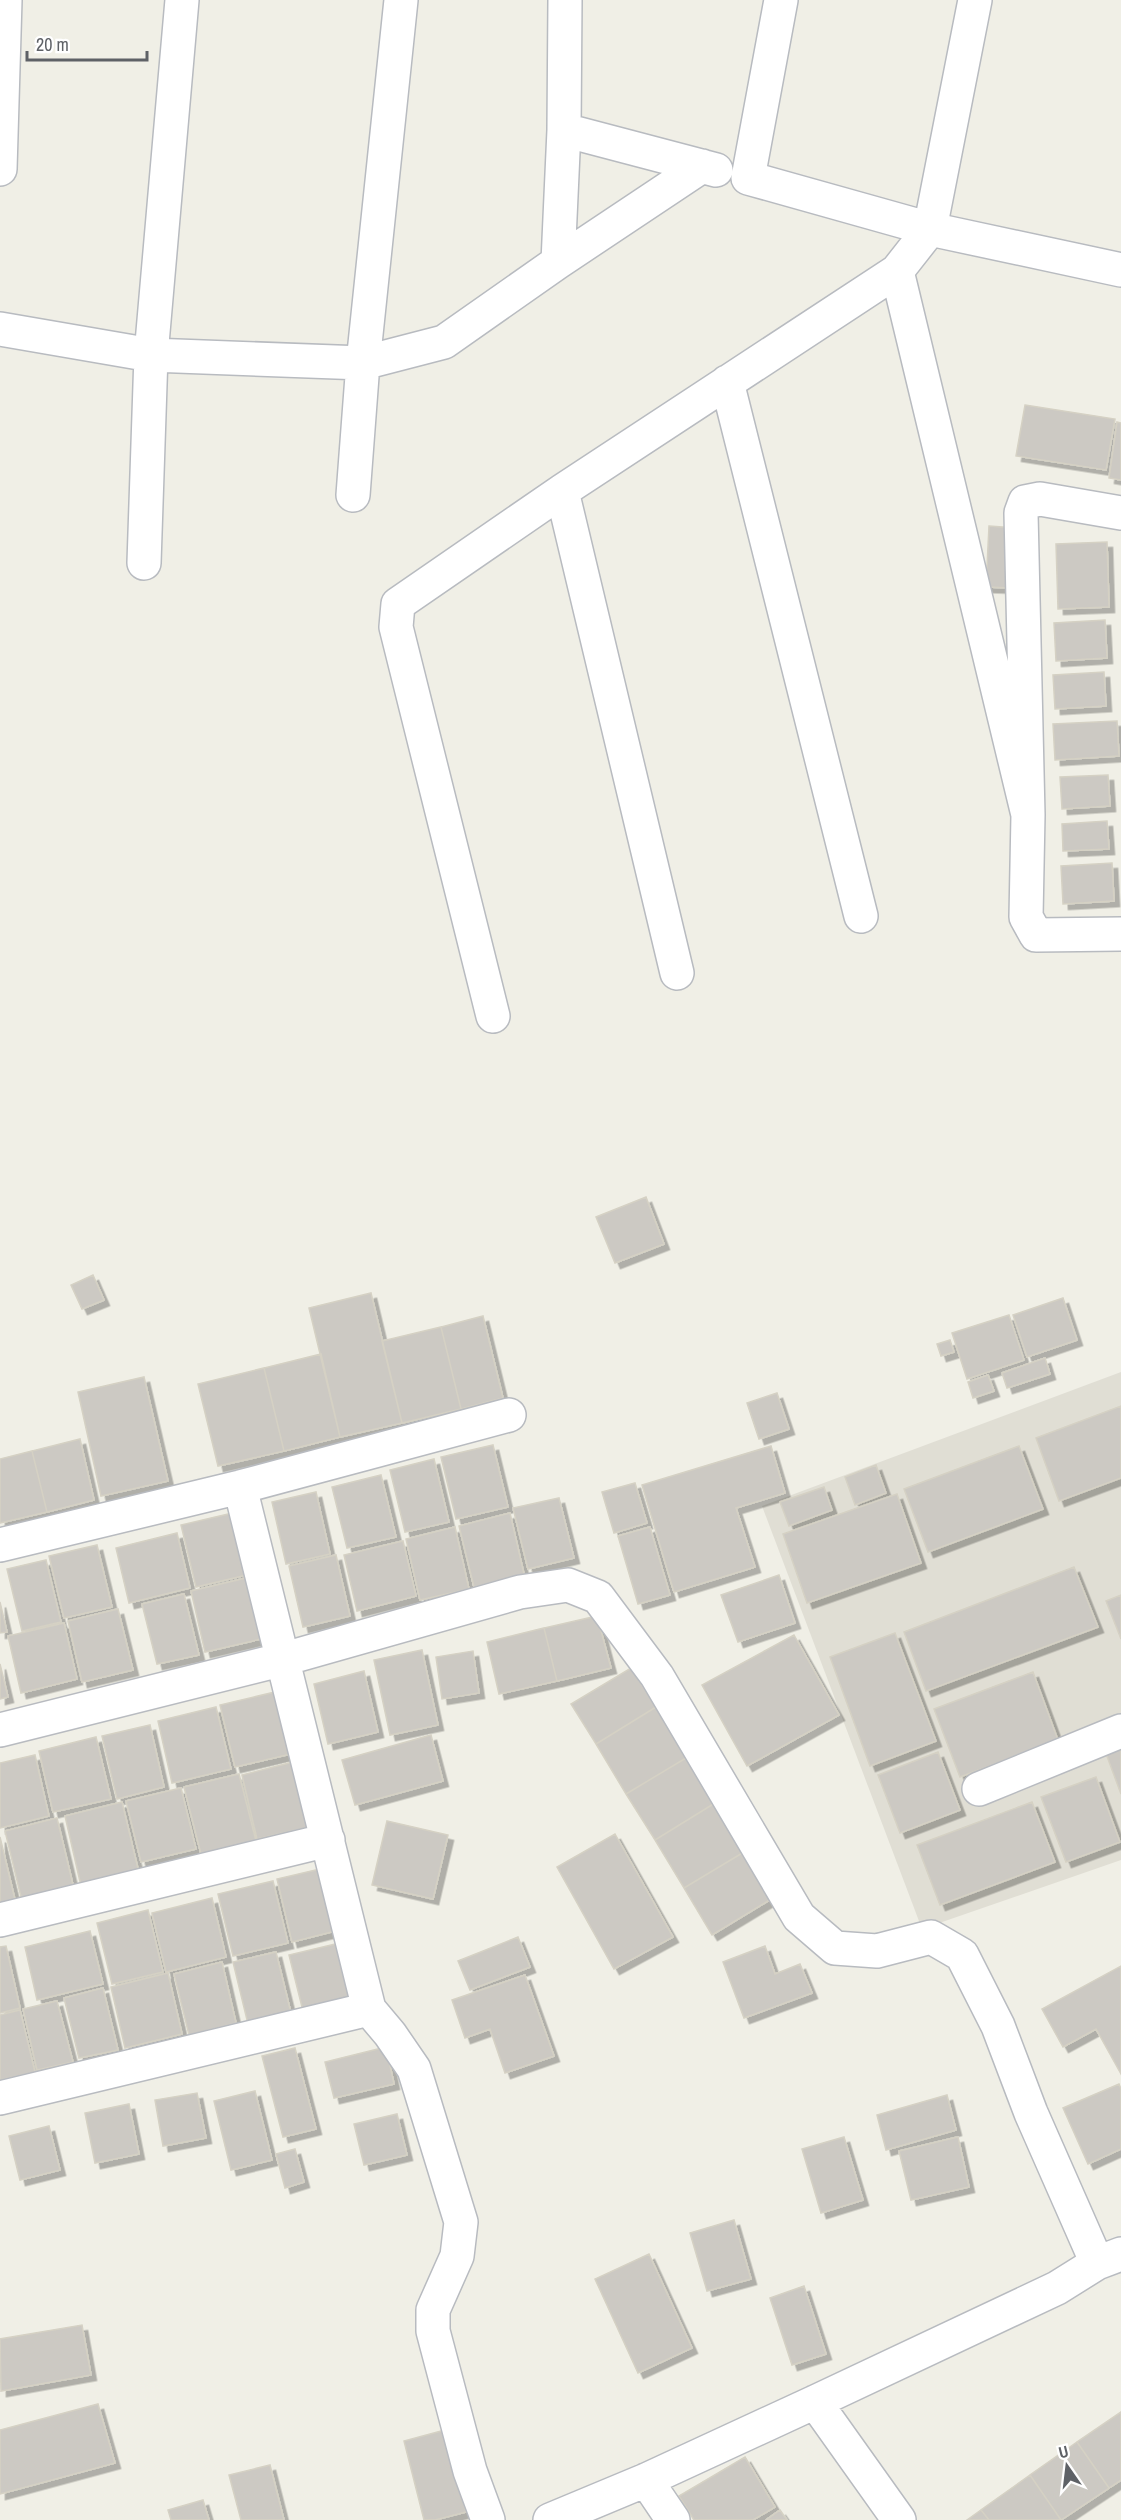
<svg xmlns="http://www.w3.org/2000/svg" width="1121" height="2520" font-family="'Archivo Narrow',sans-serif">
<defs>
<filter id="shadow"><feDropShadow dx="5.5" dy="5.5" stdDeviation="0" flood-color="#0004"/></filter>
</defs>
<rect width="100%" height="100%" fill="#f0efe6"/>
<!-- education -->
<path fill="#e0ded4" d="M1121 1372V1860L922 1929 762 1506Z"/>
<!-- building -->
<path fill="#ccc9c3" stroke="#d5d1c4" stroke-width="1.5" filter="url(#shadow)" d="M1025 405 1115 419 1106 470 1016 456Z
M1117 422 1121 423V480L1109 478Z
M989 526 1016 528 1013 588 986 587Z
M1107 542 1109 607 1058 609 1056 544Z
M1105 620 1107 658 1056 661 1054 623Z
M1104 672 1106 706 1055 709 1053 675Z
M1117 721 1119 756 1055 760 1053 724Z
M1108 775 1110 806 1062 809 1060 777Z
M1107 821 1109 849 1063 851 1062 824Z
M1112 863 1114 901 1063 904 1061 866Z
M646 1197 664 1244 615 1263 596 1217Z
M93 1275 104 1300 82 1309 71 1285Z
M371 1293 402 1423 340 1437 309 1308Z
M1063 1298 1077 1340 1027 1357 1013 1315Z
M1009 1315 1024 1360 967 1379 952 1333Z
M483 1316 503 1398 461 1409 441 1327Z
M441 1327 461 1409 402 1423 382 1341Z
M950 1340 954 1352 941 1356 937 1344Z
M321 1354 340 1437 284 1451 264 1368Z
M1045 1358 1050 1374 1007 1388 1002 1373Z
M264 1368 284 1451 218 1466 198 1384Z
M988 1375 994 1391 973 1398 968 1382Z
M144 1377 168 1481 101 1496 78 1392Z
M777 1393 789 1429 759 1439 747 1403Z
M1121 1406V1478L1059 1501 1036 1438Z
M80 1439 94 1500 47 1512 32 1451Z
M493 1445 508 1507 456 1519 441 1457Z
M771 1446 785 1493 736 1508 755 1567 674 1592 642 1485Z
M1019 1446 1043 1509 928 1552 904 1489Z
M32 1451 47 1512 0 1523V1459Z
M434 1459 449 1522 405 1532 390 1470Z
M876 1465 886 1493 855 1505 845 1477Z
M381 1475 396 1537 347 1548 332 1487Z
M635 1483 647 1523 614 1533 602 1492Z
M824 1487 832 1510 789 1526 780 1502Z
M316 1492 330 1554 286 1564 272 1502Z
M897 1494 921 1563 807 1603 783 1534Z
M559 1498 574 1558 528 1569 513 1508Z
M237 1512 251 1574 196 1587 181 1525Z
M510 1513 524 1574 474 1587 459 1526Z
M455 1527 469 1589 420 1600 406 1539Z
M650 1527 670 1595 638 1604 618 1536Z
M177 1533 190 1588 129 1603 116 1548Z
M403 1541 416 1596 357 1611 344 1555Z
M97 1545 112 1607 64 1618 49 1556Z
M336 1555 350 1616 303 1627 289 1566Z
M46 1560 61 1622 22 1631 7 1569Z
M1074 1567 1098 1627 926 1691 904 1632Z
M779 1575 795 1623 738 1642 721 1595Z
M246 1578 261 1639 205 1652 191 1591Z
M184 1594 199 1655 157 1664 142 1604Z
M1121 1595V1639L1106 1601Z
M0 1602 7 1632 0 1633Z
M118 1609 133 1670 82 1682 68 1621Z
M597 1616 611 1668 557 1681 544 1628Z
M64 1623 77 1679 21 1693 8 1636Z
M544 1628 557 1681 499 1694 487 1642Z
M895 1633 936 1741 870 1766 830 1657Z
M794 1635 839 1715 747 1766 702 1685Z
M422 1650 438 1725 390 1735 374 1660Z
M473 1651 479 1693 442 1699 436 1657Z
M0 1664 8 1697 0 1699Z
M631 1668 656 1707 596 1744 571 1704Z
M364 1671 378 1732 328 1744 314 1684Z
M1033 1672 1058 1740 960 1777 934 1709Z
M275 1692 291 1754 235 1767 220 1705Z
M216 1707 231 1769 172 1783 158 1721Z
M656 1707 686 1758 626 1794 596 1744Z
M150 1725 164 1787 117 1799 102 1736Z
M431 1735 443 1781 355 1805 342 1760Z
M96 1737 111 1799 53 1812 39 1751Z
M1121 1745V1794L1105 1751Z
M938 1752 960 1810 900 1833 878 1775Z
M35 1755 49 1816 0 1828V1763Z
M686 1758 715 1803 655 1840 626 1794Z
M297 1761 313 1826 257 1839 242 1775Z
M239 1774 257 1845 202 1858 184 1787Z
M1096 1777 1120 1842 1066 1862 1041 1797Z
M181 1788 196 1849 141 1862 126 1801Z
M122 1802 139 1873 81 1886 65 1816Z
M1032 1802 1055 1862 940 1905 917 1845Z
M715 1803 744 1852 684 1888 655 1840Z
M57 1818 74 1889 22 1901 5 1831Z
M387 1821 448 1835 433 1899 372 1885Z
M615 1834 673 1937 614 1969 557 1867Z
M0 1837 16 1904 0 1908Z
M744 1852 773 1898 712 1935 684 1888Z
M333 1866 347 1928 292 1942 277 1879Z
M273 1881 288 1943 233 1956 218 1894Z
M212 1898 226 1957 166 1972 152 1913Z
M148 1910 163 1972 112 1984 97 1923Z
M90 1931 103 1984 37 2000 25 1947Z
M518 1937 530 1967 470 1990 458 1961Z
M344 1942 360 2002 304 2015 289 1955Z
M6 1946 20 2008 0 2013V1947Z
M765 1946 775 1974 800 1964 812 1993 744 2018 723 1962Z
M276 1952 291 2013 248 2024 233 1962Z
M222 1962 236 2023 189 2035 174 1974Z
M1121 1966V2074L1096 2029 1063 2047 1042 2009Z
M168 1973 182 2034 125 2048 111 1987Z
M525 1975 554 2056 505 2073 490 2029 465 2038 452 2000Z
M103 1988 118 2050 79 2058 64 1998Z
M57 2001 73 2062 37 2070 23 2009Z
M20 2010 35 2072 0 2080V2015Z
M386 2047 394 2084 334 2098 325 2062Z
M295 2048 316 2129 283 2137 262 2056Z
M1119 2084 1121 2089V2149L1088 2164 1063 2108Z
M255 2091 272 2160 231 2170 214 2101Z
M197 2093 206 2138 163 2146 155 2100Z
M947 2095 956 2130 886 2150 877 2115Z
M129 2104 139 2154 95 2163 85 2113Z
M397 2114 407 2155 364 2165 354 2124Z
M49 2126 60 2170 20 2180 9 2136Z
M844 2137 863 2200 821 2213 802 2149Z
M958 2137 969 2187 911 2200 899 2151Z
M295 2149 304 2182 285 2188 276 2154Z
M734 2220 751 2279 707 2291 690 2233Z
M649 2254 692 2348 638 2373 595 2279Z
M804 2286 826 2354 792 2365 770 2298Z
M82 2325 91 2375 1 2391 0 2339Z
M98 2404 115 2463 0 2494V2430Z
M1121 2412V2480L1109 2488 1077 2442Z
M445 2430 466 2512 435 2520H424L404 2441Z
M1077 2442 1109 2488 1061 2520 1030 2475Z
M745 2457 775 2507 753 2520H694L679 2496Z
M270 2465 284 2520H241L229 2475Z
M1030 2475 1061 2520H989L981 2510Z
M203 2500 209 2520H171L168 2510Z
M780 2510 787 2520H766Z
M981 2510 989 2520H967Z"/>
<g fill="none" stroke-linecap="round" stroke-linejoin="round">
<defs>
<path id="minor" d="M781 0 748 178 930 229 897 271
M975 0 930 229 1121 270
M564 130 716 170
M0 169 5 0
M558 262 564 130 565 0
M0 329 151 355 363 363 444 342 558 262 702 166
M727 382 861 916
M562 491 677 973
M353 495 363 363 401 0
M1121 513 1040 499 1025 502 1021 513 1028 815 1026 917 1036 935 1121 934
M144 563 151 355 182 0
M493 1016 396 627 398 604 562 491 897 271 1028 815
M240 1487 369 2009 390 2034 414 2069 461 2222 457 2256 433 2310V2331L470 2471 488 2520
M0 1545 240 1487 509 1415
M0 1730 284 1659 520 1592 568 1585 598 1597 657 1676 799 1917 835 1948 877 1951 931 1937 962 1955 998 2026 1031 2113 1097 2263
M979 1789 1121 1731
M0 1920 328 1840
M0 2098 369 2009
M815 2402 899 2520
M646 2480 673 2520
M550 2520 646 2480 815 2402 1057 2288 1097 2263 1121 2254"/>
</defs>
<!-- minor casing -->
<use href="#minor" stroke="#b8bbc0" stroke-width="36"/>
<!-- minor -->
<use href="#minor" stroke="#fff" stroke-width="33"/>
</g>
<!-- north arrow -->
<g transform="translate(1067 2466) rotate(346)" stroke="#ffffff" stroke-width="4.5" paint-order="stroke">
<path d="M0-4.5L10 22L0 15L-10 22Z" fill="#5e6166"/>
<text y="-9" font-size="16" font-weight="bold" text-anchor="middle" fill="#5e6166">U</text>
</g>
<!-- scale -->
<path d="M27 51v9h120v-9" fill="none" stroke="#5e6166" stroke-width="3"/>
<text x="36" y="51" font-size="18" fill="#5e6166" stroke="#ffffff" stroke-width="4.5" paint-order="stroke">20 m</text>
</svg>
